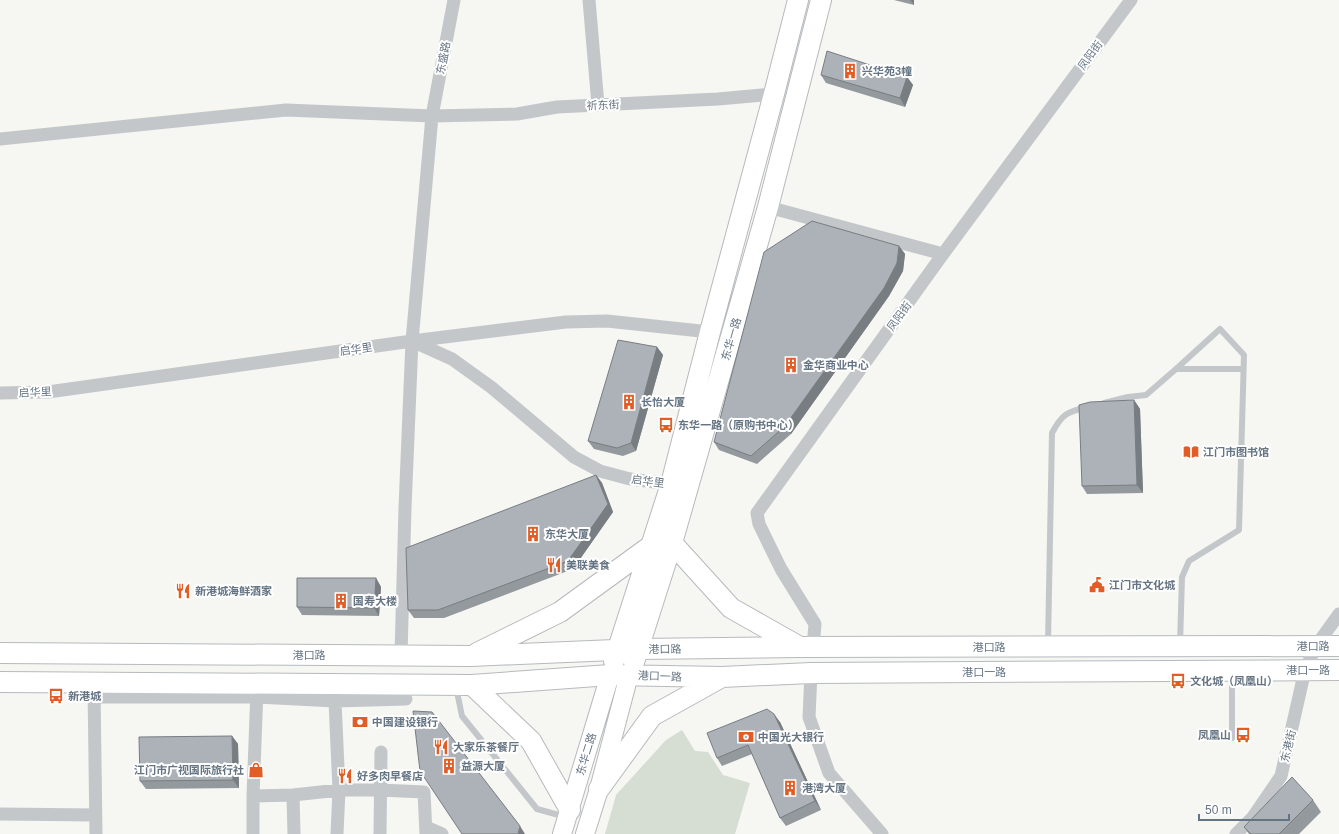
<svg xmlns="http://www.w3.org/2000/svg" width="1339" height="834" font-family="Arial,'Noto Sans SC',sans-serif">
<rect width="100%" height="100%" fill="#f6f6f2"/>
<!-- green -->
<path fill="#d6ddd3" d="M682 730 695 751 708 752 723 775 750 783 735 834H605L616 795 666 740Z"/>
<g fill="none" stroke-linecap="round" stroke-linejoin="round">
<defs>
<path id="secondary" d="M562 834 610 675
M585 834 599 789 629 675"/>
<path id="primary" d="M672 543 731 608 800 647
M0 653 471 656 638 649 800 647 1339 646
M477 653 560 612 652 545
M614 661 671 484 710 332 774 94 798 0
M634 662 672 543 768 207 821 0
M0 682 472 685 610 675 722 677 811 673 1339 670
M472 685 531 741 570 810
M599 789 652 716 722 677"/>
</defs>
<!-- secondary casing -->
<use href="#secondary" stroke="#b6babe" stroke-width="20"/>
<!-- primary casing -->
<use href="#primary" stroke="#b6babe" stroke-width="22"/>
<!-- lane -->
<path stroke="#c3c7ca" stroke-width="6" d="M1176 369 1220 329 1244 355 1239 530 1189 561 1182 577 1180 645
M1104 403 1128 397 1146 395 1176 369H1243
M1048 643 1052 433C1062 414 1067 412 1087 407
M1232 674V738
M456 687 462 716 537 809 566 817"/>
<!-- street -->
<path stroke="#c3c7ca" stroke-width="13" d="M589 0 598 105
M0 139 286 110 432 116 517 114 557 107 718 99 774 94
M768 207 943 254
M412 341 566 322 607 321 710 332
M0 393 48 392 412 341 452 359 491 387 574 457 600 471 630 479 671 484
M813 648 815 624 781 569 759 524 757 513 943 254 1131 0
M401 655 405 508 412 341 432 116 454 0
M811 673 809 717 829 773 882 834
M94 688 96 834
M94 697H257L335 701 406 699
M335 701 339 790 337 834
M253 796 293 795
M0 814 95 815
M426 827 442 834
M253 834V796L257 689
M294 834 293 795 339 790H380L424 792 426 834
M380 834 381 752
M1236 834 1253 817 1281 776 1305 670 1316 646 1339 614"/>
<!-- secondary -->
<use href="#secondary" stroke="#fff" stroke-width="18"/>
<!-- primary -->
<use href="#primary" stroke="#fff" stroke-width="20"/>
</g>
<!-- wall -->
<path fill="#94999e" d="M894 0H914V5Z
M821 75 907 77 913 85 905 107 826 83Z
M899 246 905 254 903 271 889 296 791 434 757 464 719 450 714 442Z
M657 347 663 355 636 451 623 456 594 449 588 441Z
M1134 400 1140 409 1143 493 1087 494 1082 486Z
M596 475 602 483 613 512 573 569 444 618H414L408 610Z
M376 578 381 587 379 616 302 615 297 607Z
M780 722 821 810 786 826 780 818 752 754 722 766 717 758Z
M232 736 238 744 239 788 146 789 140 781Z
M1313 800 1321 812 1299 834H1249L1244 827Z"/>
<!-- shaded-wall -->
<path fill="#787d81" d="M910 0H914V5Z
M907 77 913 85 905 107 900 98Z
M899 246 905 254 903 271 889 296 791 434 785 426Z
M657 347 663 355 636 451 631 443Z
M1134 400 1140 409 1143 493 1137 485Z
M596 475 602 483 613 512 573 569 568 561Z
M376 578 381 587 379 616 374 608Z
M774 714 780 722 821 810 815 801Z
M232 736 238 744 239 788 233 780Z
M520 826 525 834H518Z"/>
<!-- building -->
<path fill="#acb2b8" stroke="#787d81" d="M827 51 907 77 900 98 821 75Z
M812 221 899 246 897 263 884 288 785 426 751 456 714 442 764 252Z
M618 340 657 347 631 443 617 448 588 441Z
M1134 400 1137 485 1082 486 1079 405 1090 402Z
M596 475 608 504 568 561 438 610H408L406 548Z
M297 578H376L374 608 297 607Z
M767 709 774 714 815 801 780 818 748 745 717 758 707 733Z
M413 711 432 712 520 826 518 834H462L420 771Z
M232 736 233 780 140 781 139 737Z
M1292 777 1313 800 1279 834H1251L1244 827Z"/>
<!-- icons -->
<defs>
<symbol id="building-bare" viewBox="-9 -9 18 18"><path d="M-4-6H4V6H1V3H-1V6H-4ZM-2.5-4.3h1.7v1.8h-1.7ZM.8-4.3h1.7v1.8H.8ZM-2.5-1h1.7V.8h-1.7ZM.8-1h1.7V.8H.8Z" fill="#e25d26" stroke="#fff" stroke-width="2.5" paint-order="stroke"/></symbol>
<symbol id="bus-bare" viewBox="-9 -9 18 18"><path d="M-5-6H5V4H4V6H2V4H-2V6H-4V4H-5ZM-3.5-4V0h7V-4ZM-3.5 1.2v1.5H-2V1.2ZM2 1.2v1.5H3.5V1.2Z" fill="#e25d26" stroke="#fff" stroke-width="2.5" paint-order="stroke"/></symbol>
<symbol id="library-bare" viewBox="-9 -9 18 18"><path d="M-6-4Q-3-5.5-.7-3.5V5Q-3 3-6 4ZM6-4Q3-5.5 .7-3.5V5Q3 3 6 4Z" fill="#e25d26" stroke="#fff" stroke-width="2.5" paint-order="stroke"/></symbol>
<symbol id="restaurant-bare" viewBox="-9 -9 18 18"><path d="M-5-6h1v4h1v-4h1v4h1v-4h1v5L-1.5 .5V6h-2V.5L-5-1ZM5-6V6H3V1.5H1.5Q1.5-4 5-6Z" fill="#e25d26" stroke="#fff" stroke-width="2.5" paint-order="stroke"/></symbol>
<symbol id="civic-bare" viewBox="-9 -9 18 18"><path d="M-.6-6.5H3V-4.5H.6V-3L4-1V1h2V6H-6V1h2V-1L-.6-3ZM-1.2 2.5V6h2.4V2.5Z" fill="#e25d26" stroke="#fff" stroke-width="2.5" paint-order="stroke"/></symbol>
<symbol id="bank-bare" viewBox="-9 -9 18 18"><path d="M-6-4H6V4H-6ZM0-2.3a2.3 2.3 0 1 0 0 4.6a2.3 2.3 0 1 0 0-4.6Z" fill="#e25d26" stroke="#fff" stroke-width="2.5" paint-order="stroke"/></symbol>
<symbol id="shop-bare" viewBox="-9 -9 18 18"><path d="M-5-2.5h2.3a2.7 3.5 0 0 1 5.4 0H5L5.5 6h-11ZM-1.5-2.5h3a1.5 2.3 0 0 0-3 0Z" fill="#e25d26" stroke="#fff" stroke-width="2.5" paint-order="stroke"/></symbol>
</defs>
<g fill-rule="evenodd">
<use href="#building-bare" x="839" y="60" width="22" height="22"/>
<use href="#building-bare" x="780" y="354" width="22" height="22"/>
<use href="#building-bare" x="618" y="391" width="22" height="22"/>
<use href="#bus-bare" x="655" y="414" width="22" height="22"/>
<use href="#library-bare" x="1180" y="441" width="22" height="22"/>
<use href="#building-bare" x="522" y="523" width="22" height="22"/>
<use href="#restaurant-bare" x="543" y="554" width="22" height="22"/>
<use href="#civic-bare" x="1086" y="574" width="22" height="22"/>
<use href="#restaurant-bare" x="172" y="580" width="22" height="22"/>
<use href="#building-bare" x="330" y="590" width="22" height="22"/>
<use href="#bus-bare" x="1167" y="670" width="22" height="22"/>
<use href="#bus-bare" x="45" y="685" width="22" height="22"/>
<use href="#bank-bare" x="349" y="711" width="22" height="22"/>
<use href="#bus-bare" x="1232" y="724" width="22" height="22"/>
<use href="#bank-bare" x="735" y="726" width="22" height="22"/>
<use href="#restaurant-bare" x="430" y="736" width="22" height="22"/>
<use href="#building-bare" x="438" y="755" width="22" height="22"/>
<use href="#shop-bare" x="245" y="759" width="22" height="22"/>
<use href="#restaurant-bare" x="334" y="765" width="22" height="22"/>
<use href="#building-bare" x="779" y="777" width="22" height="22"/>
</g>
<g text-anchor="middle" stroke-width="4" stroke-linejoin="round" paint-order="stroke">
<!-- street labels -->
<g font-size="11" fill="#657483" stroke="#fff">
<text transform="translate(1090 55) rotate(-54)" y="4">凤阳街</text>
<text transform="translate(443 58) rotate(-79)" y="4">东盛路</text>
<text transform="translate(603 105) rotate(-3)" y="4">祈东街</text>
<text transform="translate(899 316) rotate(-54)" y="4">凤阳街</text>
<text transform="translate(731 339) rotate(-74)" y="4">东华一路</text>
<text transform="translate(356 349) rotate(-8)" y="4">启华里</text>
<text transform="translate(35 392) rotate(-3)" y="4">启华里</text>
<text transform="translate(648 481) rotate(8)" y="4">启华里</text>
<text x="1313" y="650">港口路</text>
<text x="989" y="651">港口路</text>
<text transform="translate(665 649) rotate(-1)" y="4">港口路</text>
<text x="309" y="659">港口路</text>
<text x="1308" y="674">港口一路</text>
<text x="984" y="676">港口一路</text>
<text transform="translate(660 676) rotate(2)" y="4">港口一路</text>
<text transform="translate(1288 746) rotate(-77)" y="4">东港街</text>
<text transform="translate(586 754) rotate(-73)" y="4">东华二路</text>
</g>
<!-- poi labels -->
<g font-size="11" font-weight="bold" fill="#657483" stroke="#fff" text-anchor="start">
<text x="862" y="75">兴华苑3幢</text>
<text x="803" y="369">金华商业中心</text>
<text x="641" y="406">长怡大厦</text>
<text x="678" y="429">东华一路（原购书中心）</text>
<text x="1203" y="456">江门市图书馆</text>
<text x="545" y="538">东华大厦</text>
<text x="566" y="569">美联美食</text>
<text x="1109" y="589">江门市文化城</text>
<text x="195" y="595">新港城海鲜酒家</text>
<text x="353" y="605">国寿大楼</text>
<text x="1190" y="685">文化城（凤凰山）</text>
<text x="68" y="700">新港城</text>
<text x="372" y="726">中国建设银行</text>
<text x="1231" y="739" text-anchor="end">凤凰山</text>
<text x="758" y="741">中国光大银行</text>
<text x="453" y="751">大家乐茶餐厅</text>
<text x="461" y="770">益源大厦</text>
<text x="244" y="774" text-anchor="end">江门市广视国际旅行社</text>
<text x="357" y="780">好多肉早餐店</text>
<text x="802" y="792">港湾大厦</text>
</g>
</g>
<!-- scale -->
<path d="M1199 814v6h90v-6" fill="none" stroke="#657483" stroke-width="2"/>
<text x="1205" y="814" font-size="12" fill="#657483" stroke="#ffffff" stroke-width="3" paint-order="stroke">50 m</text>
</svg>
